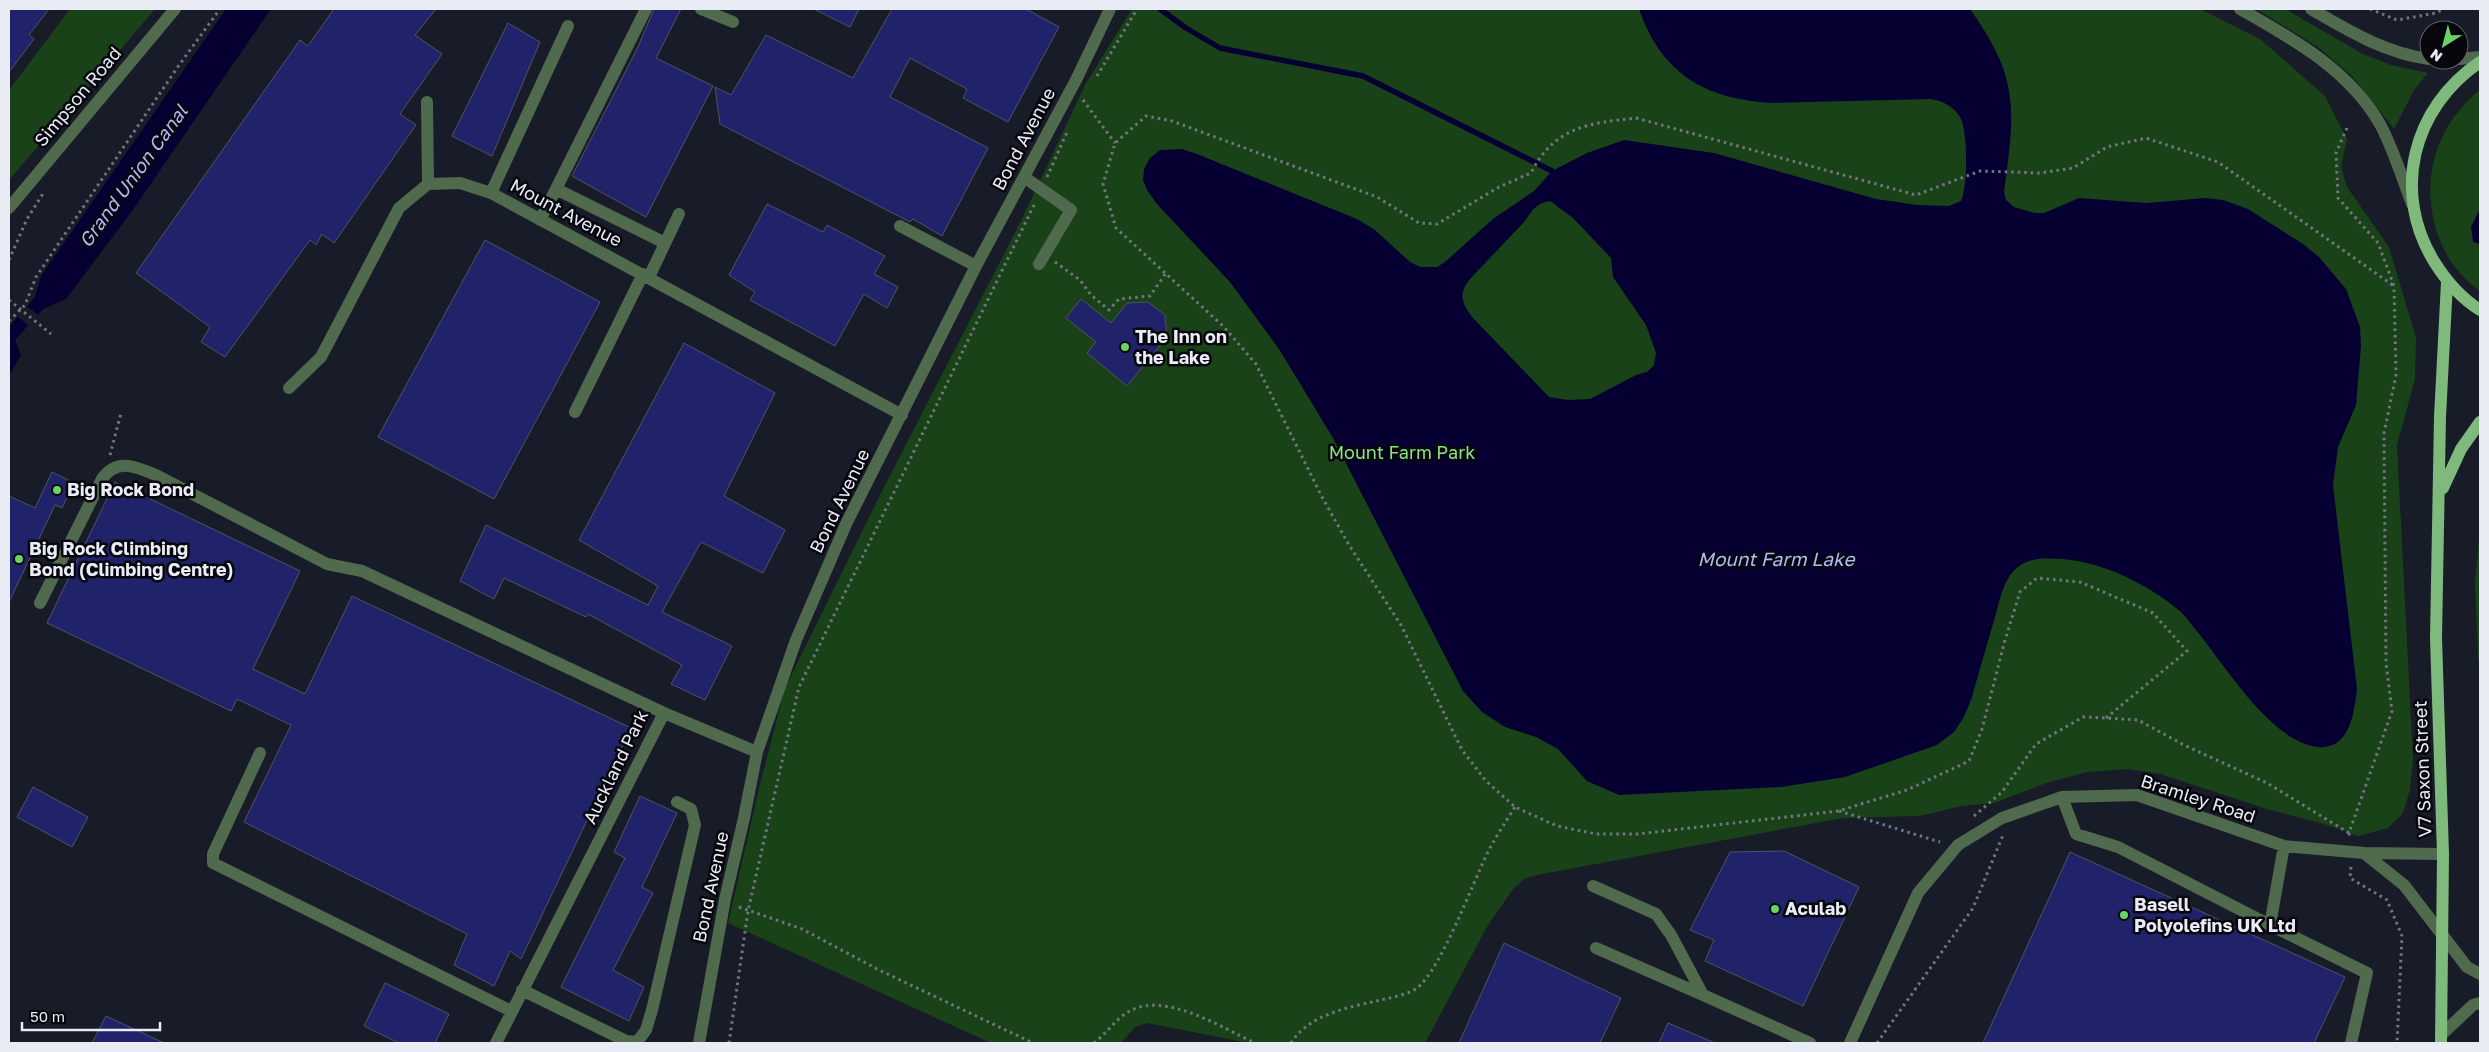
<svg xmlns="http://www.w3.org/2000/svg" width="2489" height="1052" font-family="'Golos Text',sans-serif">
<rect width="100%" height="100%" fill="#181b28"/>
<!-- green -->
<path fill="#1a4218" d="M70 9H155L9 180V90Z
M1132 9H2200L2260 39 2325 96 2347 139 2341 167 2347 187 2389 247 2416 338 2415 379 2397 445 2413 760 2410 790 2403 813 2388 828 2358 836 2324 824 2267 809 2160 774 2128 769 2088 772 2049 782 1994 803 1961 806 1920 816 1843 818 1537 875 1524 879 1513 889 1488 925 1425 1043H1249L1147 1023 1135 1027 1121 1043H991L728 923 760 784 785 688 881 493 1022 219 1086 83Z
M2256 9H2285L2363 54 2391 65 2428 73 2414 90 2394 129 2352 76 2318 47Z
M2480 90V291C2423 252 2414 163 2459 111 2465 104 2472 95 2480 90Z
M2480 528V663L2478 658 2475 583Z"/>
<!-- water -->
<path fill="#050031" fill-rule="evenodd" d="M226 9H271L132 211 66 299 43 309 15 340 21 355 9 376V327L35 297 41 276Z
M1639 9H1970C2020 79 2015 110 2004 192L2006 200 2014 207 2035 213H2044L2079 198 2146 203 2205 198 2223 200 2248 209 2303 244 2319 257 2346 289 2360 327 2361 346 2356 405 2338 447 2333 485 2357 689C2354 713 2350 750 2318 747 2272 742 2228 670 2200 635 2194 628 2188 619 2181 612 2149 585 2104 562 2062 559 2042 558 2024 557 2011 574 2002 586 1999 603 1995 617 1987 645 1979 672 1971 700L1964 717 1954 732 1937 745 1845 777 1781 787 1619 795 1587 781 1558 749 1536 737 1505 727 1482 712 1463 691 1333 438 1279 349 1230 282 1156 203 1147 190 1143 180 1144 169 1150 158 1160 150 1182 149 1197 154 1357 219 1375 230 1410 262 1420 267H1437L1445 262 1493 219 1534 191 1552 171 1587 153 1624 140 1714 153 1876 199 1917 205 1949 206 1961 201C1968 187 1968 130 1960 117 1953 106 1943 101 1931 99L1772 103C1706 99 1662 75 1639 9ZM1550 201 1573 218 1611 258 1613 277 1646 325 1656 353 1654 365 1647 372 1636 375 1590 399 1568 400 1549 397 1473 318C1462 304 1458 294 1469 280L1525 221C1532 210 1537 203 1550 201Z
M2480 209V244L2473 242 2471 227Z"/>
<!-- pier -->
<path fill="#181b28" d="M25 305 40 316 30 327 16 315Z"/>
<g fill="none" stroke-linecap="round" stroke-linejoin="round">
<!-- stream -->
<path stroke="#050031" stroke-width="5.5" d="M1160 9 1186 28 1220 48 1363 76 1552 171"/>
</g>
<!-- building -->
<path fill="#20226a" stroke="#505463" d="M9 9H49L29 35 34 39 9 72Z
M334 9H436L415 35 442 54 400 114 416 125 334 243 322 234 316 245 310 240 225 357 201 342 210 327 136 273 300 40 308 46Z
M654 9H681L656 58 713 86 646 217 572 176 638 47Z
M814 9H859L850 27Z
M892 9H1026L1059 27 1008 122 963 98 967 89 910 58 890 97 988 148 942 236 913 219 910 222 720 124 715 87 731 95 766 35 853 78Z
M508 23 540 42 492 156 452 136Z
M767 204 823 232 827 225 885 256 874 274 898 287 887 308 864 294 835 346 750 300 755 292 729 275Z
M485 240 600 302 494 499 378 437Z
M1081 299 1111 323 1127 303 1148 302 1165 315 1167 337 1127 386 1087 353 1096 342 1066 318Z
M684 343 775 393 724 496 785 530 763 573 701 542 662 612 732 646 705 700 671 684 682 665 588 614 586 617 504 578 494 599 460 581 486 525 648 605 658 586 579 540Z
M52 472 74 483 62 508 55 505 9 602V496L35 508Z
M115 482 300 571 253 669 305 694 352 596 631 728 521 959 510 951 494 986 454 965 467 934 244 822 291 725 237 699 231 711 47 623Z
M33 787 88 817 72 847 17 817Z
M640 796 677 813 642 887 653 893 613 970 644 987 629 1021 561 987 625 858 614 852Z
M1784 851 1859 887 1803 1006 1705 961 1714 940 1690 930 1730 852Z
M2070 852 2345 977 2314 1043H1983Z
M1504 943 1621 998 1600 1043H1459Z
M385 983 449 1014 435 1043H399L364 1026Z
M106 1016 164 1043H92Z
M1668 1023 1715 1043H1659Z"/>
<g fill="none" stroke-linecap="round" stroke-linejoin="round">
<!-- path -->
<path stroke="#737682" stroke-width="3" stroke-dasharray="2.5 4" stroke-linecap="butt" d="M2370 9 2397 20 2436 13 2443 9
M1097 76 1137 9
M1083 100 1115 143
M2347 128 2336 153 2338 198 2378 243 2394 286 2396 375 2384 433 2386 663 2392 711 2349 833 2350 839
M1047 177 1068 130
M9 260 27 219 44 192
M1055 262 1080 280 1091 295 1109 310 1119 299 1150 296 1166 273
M9 321 25 305 36 277 177 68 220 9
M110 455 121 413
M2106 718 2187 651 2153 613 2080 582 2037 578 2020 592 2005 640 1982 729 1969 761 1907 790 1838 811 1638 834H1596L1557 826 1515 807 1486 781 1462 750 1401 625 1349 545 1322 497 1256 364 1224 327 1116 228 1103 184 1115 143 1146 116 1172 121 1377 197 1419 223 1437 224 1499 187 1531 173C1554 127 1589 123 1636 118L1916 195 1980 171 2040 173 2073 168 2107 147 2146 138 2218 162 2394 286
M1839 811 1940 842
M1974 816 2002 792 2036 744 2083 717 2106 718 2138 720 2184 745 2267 783 2349 833
M2351 867 2350 878 2387 900 2402 936 2397 1043
M739 907 802 929 879 970 1033 1043
M729 1043 748 911 799 687 1035 203
M1094 1043C1106 1034 1115 1020 1128 1012 1164 990 1222 1028 1255 1043
M1291 1043C1309 1014 1350 1007 1381 1000 1393 997 1407 995 1417 988 1440 971 1472 885 1486 856 1494 839 1505 823 1515 807
M1877 1043 1973 908 2003 835"/>
<!-- minor -->
<path stroke="#4f6a4d" stroke-width="12" d="M646 9 556 189 665 243
M701 9 733 22
M2240 9C2292 38 2351 71 2381 126 2394 151 2402 178 2412 204
M2311 9C2349 31 2385 53 2429 59
M2459 59 2480 57
M427 102 428 184
M1024 177 1071 210 1039 264
M491 193 568 26
M9 208 175 9
M540 220 556 189
M900 226 976 266
M649 277 679 214
M289 388 321 357 399 208 428 184 460 183 491 193 902 415
M575 412 643 274
M40 603 102 479C117 457 137 467 158 476L327 564 362 571 664 713 496 1043
M664 713 757 752
M260 753 213 854V863L511 1011
M2062 797 2076 834 2118 847 2270 925
M2284 846 2270 925 2367 973 2351 1043
M2364 853 2404 885 2467 967 2480 974
M1593 886 1656 914 1671 935 1703 995 1810 1043
M1596 948 1703 995
M522 990 626 1041 637 1042 646 1030 652 1010 695 825 691 809 677 802
M2441 1035 2473 1005 2480 1003
M699 1043 725 899 744 818 757 752 796 640 846 524 976 266 1076 80 1110 9
M1850 1043 1918 893 1958 845 2002 818 2062 797 2137 795 2284 846 2364 853 2443 854"/>
<!-- major -->
<path stroke="#80b97c" stroke-width="12" d="M2480 62C2412 108 2391 193 2435 263 2447 282 2461 298 2480 310
M2443 488 2461 449 2480 422
M2441 1043 2443 854 2436 638 2440 417 2447 282"/>
<!-- path-bridge -->
<path stroke="#737682" stroke-width="3" stroke-dasharray="2.5 4" stroke-linecap="butt" d="M9 300 51 334"/>
</g>
<!-- markers -->
<g fill="#69d464" stroke="#06060c" stroke-width="2">
<circle cx="1125" cy="347" r="5"/>
<circle cx="57" cy="490" r="5"/>
<circle cx="19" cy="559" r="5"/>
<circle cx="1775" cy="909" r="5"/>
<circle cx="2124" cy="915" r="5"/>
</g>
<g text-anchor="middle" stroke-width="5" stroke-linejoin="round" paint-order="stroke">
<!-- street labels -->
<g font-size="18" fill="#e9ecf5" stroke="#06060c">
<text transform="translate(78 97) rotate(-50)" y="6">Simpson Road</text>
<text transform="translate(1024 139) rotate(-62)" y="6">Bond Avenue</text>
<text transform="translate(566 213) rotate(28)" y="6">Mount Avenue</text>
<text transform="translate(840 501) rotate(-64)" y="6">Bond Avenue</text>
<text transform="translate(616 767) rotate(-64)" y="6">Auckland Park</text>
<text transform="translate(2423 769) rotate(-92)" y="6">V7 Saxon Street</text>
<text transform="translate(2198 799) rotate(18)" y="6">Bramley Road</text>
<text transform="translate(711 887) rotate(-78)" y="6">Bond Avenue</text>
</g>
<!-- poi labels -->
<g font-size="18" font-weight="bold" fill="#e9ecf5" stroke="#06060c" text-anchor="start">
<text x="1135" y="343">The Inn on<tspan x="1135" dy="21">the Lake</tspan></text>
<text x="67" y="496">Big Rock Bond</text>
<text x="29" y="555">Big Rock Climbing<tspan x="29" dy="21">Bond (Climbing Centre)</tspan></text>
<text x="2134" y="911">Basell<tspan x="2134" dy="21">Polyolefins UK Ltd</tspan></text>
<text x="1785" y="915">Aculab</text>
</g>
<!-- park labels -->
<g font-size="18" fill="#8ae284" stroke="#06060c">
<text x="1402" y="459">Mount Farm Park</text>
</g>
<!-- water labels -->
<g font-size="19" font-style="italic" fill="#acbafa" stroke="#06060c">
<text transform="translate(133 176) rotate(-54)" y="7">Grand Union Canal</text>
<text x="1776" y="566">Mount Farm Lake</text>
</g>
</g>
<!-- border -->
<rect width="2489" height="1052" fill="none" stroke="#e9ecf5" stroke-width="20"/>
<!-- north arrow -->
<g transform="translate(2444 45) rotate(216)"><circle r="24" fill="#06060c" stroke="#616269"/>
<path d="M0-4L9 19L0 12L-9 19Z" fill="#69d464"/>
<text y="-8" font-size="14" font-weight="bold" text-anchor="middle" fill="#e9ecf5">N</text>
</g>
<!-- scale -->
<path d="M22 1022v8h138v-8" fill="none" stroke="#e9ecf5" stroke-width="2.5"/>
<text x="30" y="1022" font-size="15" fill="#e9ecf5" stroke="#06060c" stroke-width="4" paint-order="stroke">50 m</text>
</svg>
